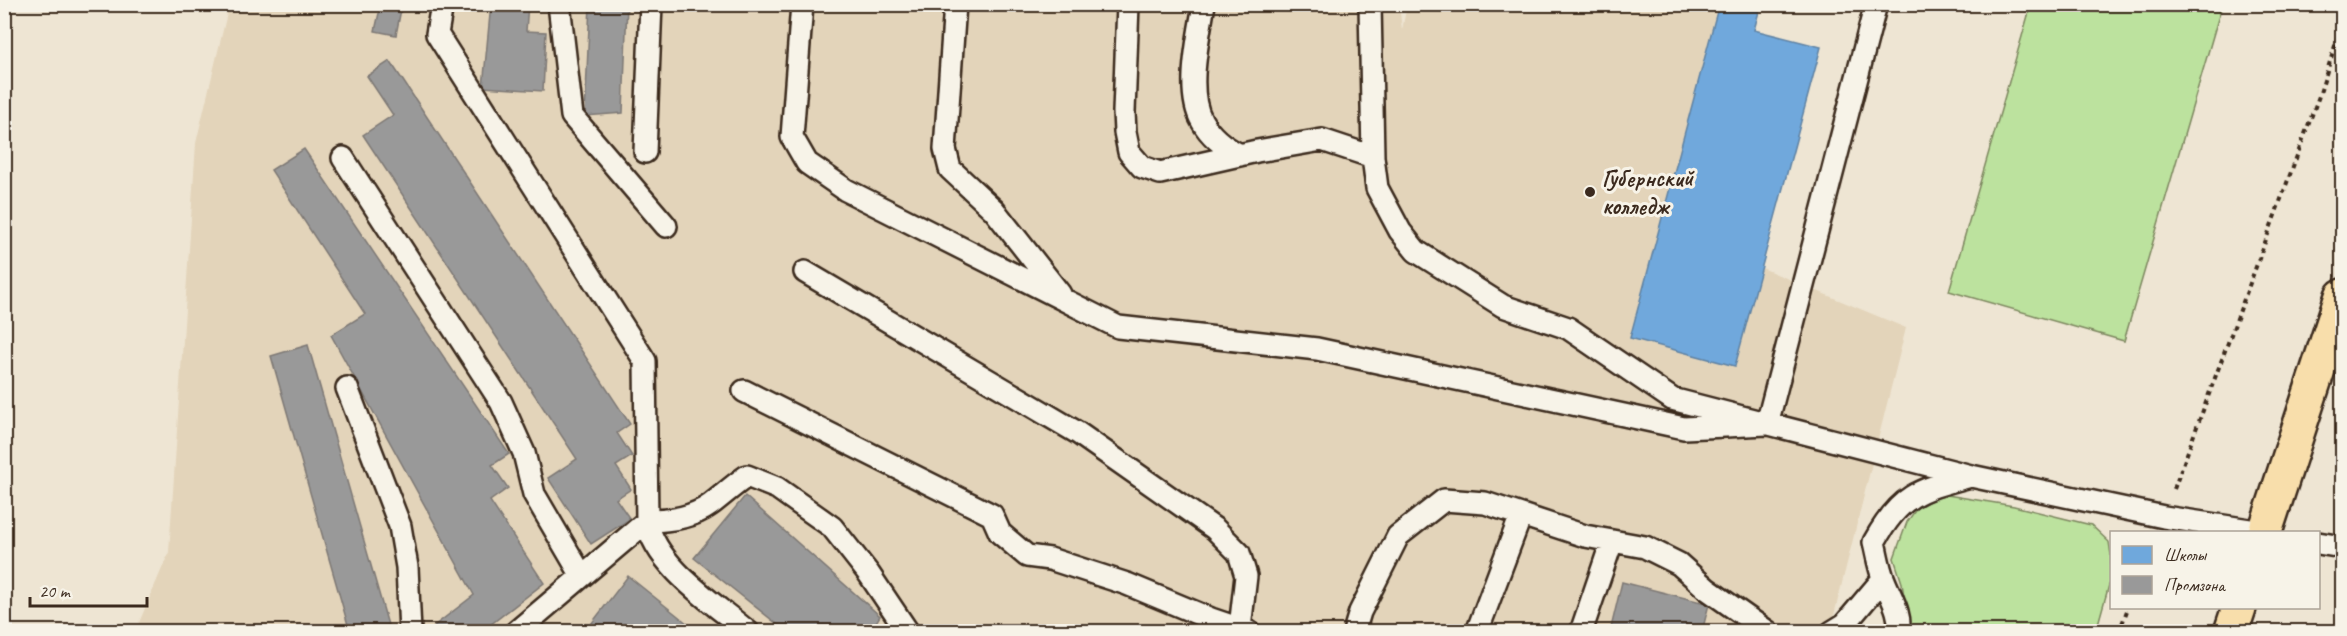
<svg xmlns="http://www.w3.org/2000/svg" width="2347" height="636" font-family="Caveat,sans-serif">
<rect width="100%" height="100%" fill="#eee5d3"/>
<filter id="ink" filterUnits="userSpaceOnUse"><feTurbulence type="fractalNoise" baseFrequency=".0167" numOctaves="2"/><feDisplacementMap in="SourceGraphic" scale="12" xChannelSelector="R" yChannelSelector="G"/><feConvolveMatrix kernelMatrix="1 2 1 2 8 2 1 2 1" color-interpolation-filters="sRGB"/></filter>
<g filter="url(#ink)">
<!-- built -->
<path fill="#e3d4ba" d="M1399 4 1402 30 1407 5H1761L1755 30 1821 47 1762 268 1906 328 1830 631 135 632 169 552 196 143 229 5Z"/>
<!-- green -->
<path fill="#bce29e" stroke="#7c865e" stroke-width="1.5" d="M2031 5H2222L2124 341 1949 291Z
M1947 495 2014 506 2091 525 2109 542 2111 555V578L2096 631H1909L1902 583 1894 558 1907 522 1917 508 1933 499Z"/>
<!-- schools -->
<path fill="#6fa8dc" stroke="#5f82a3" stroke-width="1.5" d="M1719 4H1761L1754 30 1821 47 1735 366 1630 338Z"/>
<!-- industry -->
<path fill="#999" stroke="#7d7874" stroke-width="1.5" d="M381 4H402L396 35 375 31Z
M491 4H528L526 31 546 32 543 91 483 87Z
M590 4H627L623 113 585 116Z
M390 61 630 424 617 433 632 456 616 466 631 489 616 499 630 519 591 544 548 478 577 459 363 135 393 115 367 76Z
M304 149 509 454 492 465 508 488 490 501 544 583 481 632H437L434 626 474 595 331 335 365 314 271 170Z
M308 345 390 632H350L271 356Z
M745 496 880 616 870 632H787L694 558Z
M628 576 698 632H585Z
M1622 582 1709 604 1702 632H1610Z"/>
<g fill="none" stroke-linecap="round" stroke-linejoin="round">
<defs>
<path id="service" d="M442 4 437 34 645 361 647 521 516 632
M559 4 572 116 666 226
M802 4 792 137 807 163 846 190 1118 327 1317 349 1684 428 1767 424
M955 4 945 149 950 169 994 210 1060 294
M1128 4 1124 112 1125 132 1129 152 1142 167 1160 173 1257 151 1322 140 1373 157
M1204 4C1199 36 1185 92 1202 121 1210 136 1226 148 1240 155
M1370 4 1373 157 1377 188 1400 231 1416 251 1503 306 1568 328 1672 399 1971 476 2164 517 2263 532
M645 152 651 4
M343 158 501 402 524 453 534 494 582 576
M805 272 1078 433 1215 529 1239 553 1246 576 1240 628
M347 388 400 526 407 567 410 632
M744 391 992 515 1000 533 1027 556 1050 559 1127 584 1211 619 1249 632
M1767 424 1876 4
M2318 543 2342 547
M748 632C714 603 655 566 647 521 668 521 692 518 710 505 723 495 734 485 747 476L777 488 832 527 869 574 908 632
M1354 632 1360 612 1398 536 1444 500 1485 503 1585 536 1645 547 1679 564 1707 589 1768 632
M1477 632 1521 515
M1581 632 1612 541
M1832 632 1845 624 1883 579
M1899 632C1901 612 1891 598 1884 580 1879 569 1877 554 1874 542 1900 495 1918 490 1967 477"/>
<path id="primary" d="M2265 532 2342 296
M2231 632 2239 608"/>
</defs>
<!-- service casing -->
<use href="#service" stroke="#3b2a1e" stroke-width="26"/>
<!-- primary casing -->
<use href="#primary" stroke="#3b2a1e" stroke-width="38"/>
<!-- path -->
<path stroke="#3b2a1e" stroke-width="4" stroke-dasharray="4.5 4.5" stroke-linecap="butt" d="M2174 489 2319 96 2342 24
M2119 632 2128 608"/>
<!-- service -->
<use href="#service" stroke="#f7f3e8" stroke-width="21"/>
<!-- primary -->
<use href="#primary" stroke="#f8deab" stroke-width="33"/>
</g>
</g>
<!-- markers -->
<circle fill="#3b2a1e" stroke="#f7f3e8" stroke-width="2" cx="1590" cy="192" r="6"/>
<g text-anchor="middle" stroke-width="6" stroke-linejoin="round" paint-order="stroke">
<!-- poi labels -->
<g font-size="24" font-weight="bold" fill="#3b2a1e" stroke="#f7f3e8" text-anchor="start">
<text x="1602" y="186">Губернский<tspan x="1602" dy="28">колледж</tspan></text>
</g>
</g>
<!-- margin -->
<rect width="2347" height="636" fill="none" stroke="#f7f3e8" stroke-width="24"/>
<rect x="12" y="12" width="2323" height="612" fill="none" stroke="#3b2a1e" stroke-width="2" filter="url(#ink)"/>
<!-- legend -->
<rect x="2110" y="531" width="210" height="78" fill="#f7f3e8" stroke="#aca397" stroke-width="1.5"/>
<rect x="2122" y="546" width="30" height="18" fill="#6fa8dc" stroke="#aca397" stroke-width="1.5"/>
<text x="2164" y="561" font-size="18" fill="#3b2a1e">Школы</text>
<rect x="2122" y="576" width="30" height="18" fill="#999999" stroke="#aca397" stroke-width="1.5"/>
<text x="2164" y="591" font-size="18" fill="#3b2a1e">Промзона</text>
<!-- scale -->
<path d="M30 597v9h117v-9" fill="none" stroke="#3b2a1e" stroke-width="3"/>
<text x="39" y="597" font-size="18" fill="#3b2a1e" stroke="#f7f3e8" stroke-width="4.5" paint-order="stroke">20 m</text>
</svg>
